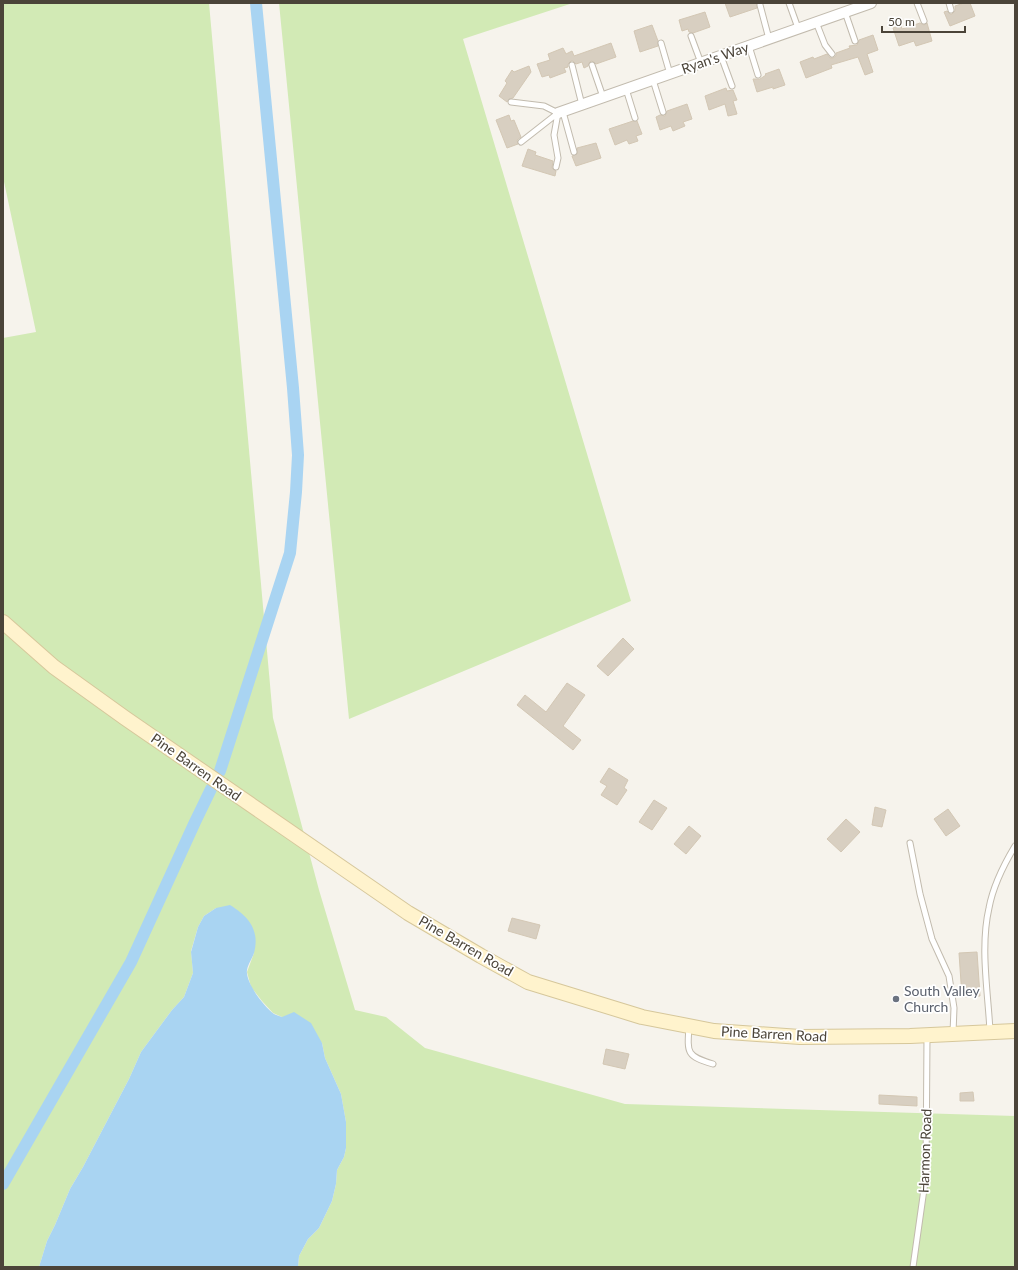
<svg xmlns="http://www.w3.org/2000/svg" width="1018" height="1270" font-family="Lato,sans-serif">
<rect width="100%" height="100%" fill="#f6f3ec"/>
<!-- green -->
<path fill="#d2eab5" d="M3 3H209L273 718 319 890 355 1010 386 1017 425 1048 625 1104 1015 1116V1267H298L299 1256 308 1239 319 1228 332 1201 336 1184 337 1170 344 1157 346 1148V1122L341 1094 325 1058 322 1043 282 1017 273 1013 262 1001 251 987 247 972 254 953 216 908 204 916 198 927 191 951 193 973 184 997 172 1010 141 1052 129 1079 83 1167 70 1189 55 1225 47 1241 39 1267H3V338L36 332 3 177Z
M279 3H573L463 39 631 601 349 719Z"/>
<!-- water -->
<path fill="#a9d4f2" d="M230 905C249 917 260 930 254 953 252 959 248 964 247 970 245 982 264 1007 274 1014 276 1015 279 1016 282 1017L294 1012 311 1023 322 1043 325 1058 341 1094 346 1122V1148L344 1157 337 1170 336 1184 332 1201 319 1228 308 1239 299 1256 298 1267H39L47 1241 55 1225 70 1189 83 1167 129 1079 141 1052 172 1010 184 997 193 973 191 952 198 927 204 916 216 908Z"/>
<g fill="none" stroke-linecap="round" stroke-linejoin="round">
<!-- canal -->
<path stroke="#a9d4f2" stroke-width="12" d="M220 771 290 553 296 492 298 455 293 388 256 3
M3 1184 131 962 195 822 211 789"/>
</g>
<!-- building -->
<path fill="#d8cfc1" stroke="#d3c7b4" d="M725 3H757V8L730 17Z
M964 3H970L975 16 950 26 944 12 947 11 950 14H952L955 11V6Z
M705 12 710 27 693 33 689 32 688 29 682 31 679 20Z
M920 23 924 25 927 23 932 41 916 46 914 41 899 46 893 28 901 25 902 29Z
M652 25 658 41V46L640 52 634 31Z
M873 35 878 50 867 54 873 72 865 75 858 57 831 65 832 68 806 78 800 62 813 57 814 59 827 54 830 58H833L836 56V53L850 48 849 46 857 45 859 40Z
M611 43 616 57 596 64 594 62 591 61 589 63 588 66 584 68 582 62 576 64 573 61H571L568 64V67L564 68 566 72 550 78 549 75 542 77 537 64 550 60 548 54 563 48 566 54 572 51 574 56Z
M529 66 531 72 513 98 509 99 507 102 499 96 507 83 505 81 512 70 514 72Z
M779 69 785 85 773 89V87L757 92 753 79H760L766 75 765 74Z
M726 88 727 91 733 90 737 100 733 101 737 114 728 116 725 104 709 110 705 96Z
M687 104 692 119 683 122 685 126 673 131 671 126 660 130 656 117 660 115 665 116 667 111Z
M509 115 511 121 514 120 521 137 517 140 518 144 507 148 496 120Z
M633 121H637L642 134 636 136 638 141 629 144 627 140 615 145 609 129Z
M596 143 601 158 576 166 572 156 577 154V148Z
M528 149 536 152 535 155 553 161 552 168 556 171 555 176 522 166Z
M623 638 634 649 608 676 597 666Z
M567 683 585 695 563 726 581 740 573 750 517 705 525 695 546 712Z
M609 768 628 780 624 788 627 790 617 805 601 795 607 786 600 782Z
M654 800 667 808 652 830 639 822Z
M875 807 886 810 882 827 872 825Z
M948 809 960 826 946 836 934 819Z
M846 819 860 832 841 852 827 839Z
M689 826 701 836 686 854 674 844Z
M512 918 540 925 536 939 508 931Z
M977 952 980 996 962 997 959 953Z
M606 1049 629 1054 625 1069 603 1064Z
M973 1092 974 1101H960V1093Z
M879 1095 917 1097V1106L879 1104Z"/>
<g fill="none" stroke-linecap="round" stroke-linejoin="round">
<defs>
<path id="service" d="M789 3 798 28
M917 3 924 21
M949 3 951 10
M760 5 769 39
M845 12 855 41
M816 22 825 45 832 54
M691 36 701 63
M661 43 670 74
M749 46 758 75
M721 56 732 86
M572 65 582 105
M592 65 603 97
M653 80 663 112
M626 89 635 118
M511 102 544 106 558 113
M563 112 574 152
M521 142 558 113
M556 167 558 158 554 135 558 113
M910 843 920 894 932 939 949 976 954 1008 953 1033
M689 1027C687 1054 687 1056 713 1064
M990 1031C988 992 980 947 989 908 993 886 1003 866 1015 846
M913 1267 926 1175 927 1037"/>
<path id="minor" d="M558 113 871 3"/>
<path id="secondary" d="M3 622 54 667 125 718 408 913 481 956 528 982 642 1017 714 1031 800 1037 910 1036 1015 1031"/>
</defs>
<!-- service casing -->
<use href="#service" stroke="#c2bbae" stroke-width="7"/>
<!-- minor casing -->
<use href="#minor" stroke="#c2bbae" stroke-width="12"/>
<!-- secondary casing -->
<use href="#secondary" stroke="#d6c79b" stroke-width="16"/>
<!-- service -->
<use href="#service" stroke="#fff" stroke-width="5"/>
<!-- minor -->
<use href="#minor" stroke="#fff" stroke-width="10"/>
<!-- secondary -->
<use href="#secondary" stroke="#fff3cd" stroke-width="14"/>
</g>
<!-- markers -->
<circle fill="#6b7280" stroke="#fff" stroke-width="1.5" cx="896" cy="999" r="4"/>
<g text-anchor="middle" stroke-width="3.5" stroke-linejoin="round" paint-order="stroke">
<!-- street labels -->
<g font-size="14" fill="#4b4439" stroke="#fff">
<text transform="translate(715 58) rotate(-19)" y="5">Ryan's Way</text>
<text transform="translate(196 767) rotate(35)" y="5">Pine Barren Road</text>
<text transform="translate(466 946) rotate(30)" y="5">Pine Barren Road</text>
<text transform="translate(774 1034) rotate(3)" y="5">Pine Barren Road</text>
<text transform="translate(925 1151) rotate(-88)" y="5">Harmon Road</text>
</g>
<!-- worship labels -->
<g font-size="14" fill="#5b616d" stroke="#fff" text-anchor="start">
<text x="904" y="996">South Valley<tspan x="904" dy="16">Church</tspan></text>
</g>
</g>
<!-- border -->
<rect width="1018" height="1270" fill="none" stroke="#4b4439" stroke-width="8"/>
<!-- scale -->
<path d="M882 26v6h83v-6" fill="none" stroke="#4b4439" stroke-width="2"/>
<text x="888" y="26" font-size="12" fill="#4b4439" stroke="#ffffff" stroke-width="3" paint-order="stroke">50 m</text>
</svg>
